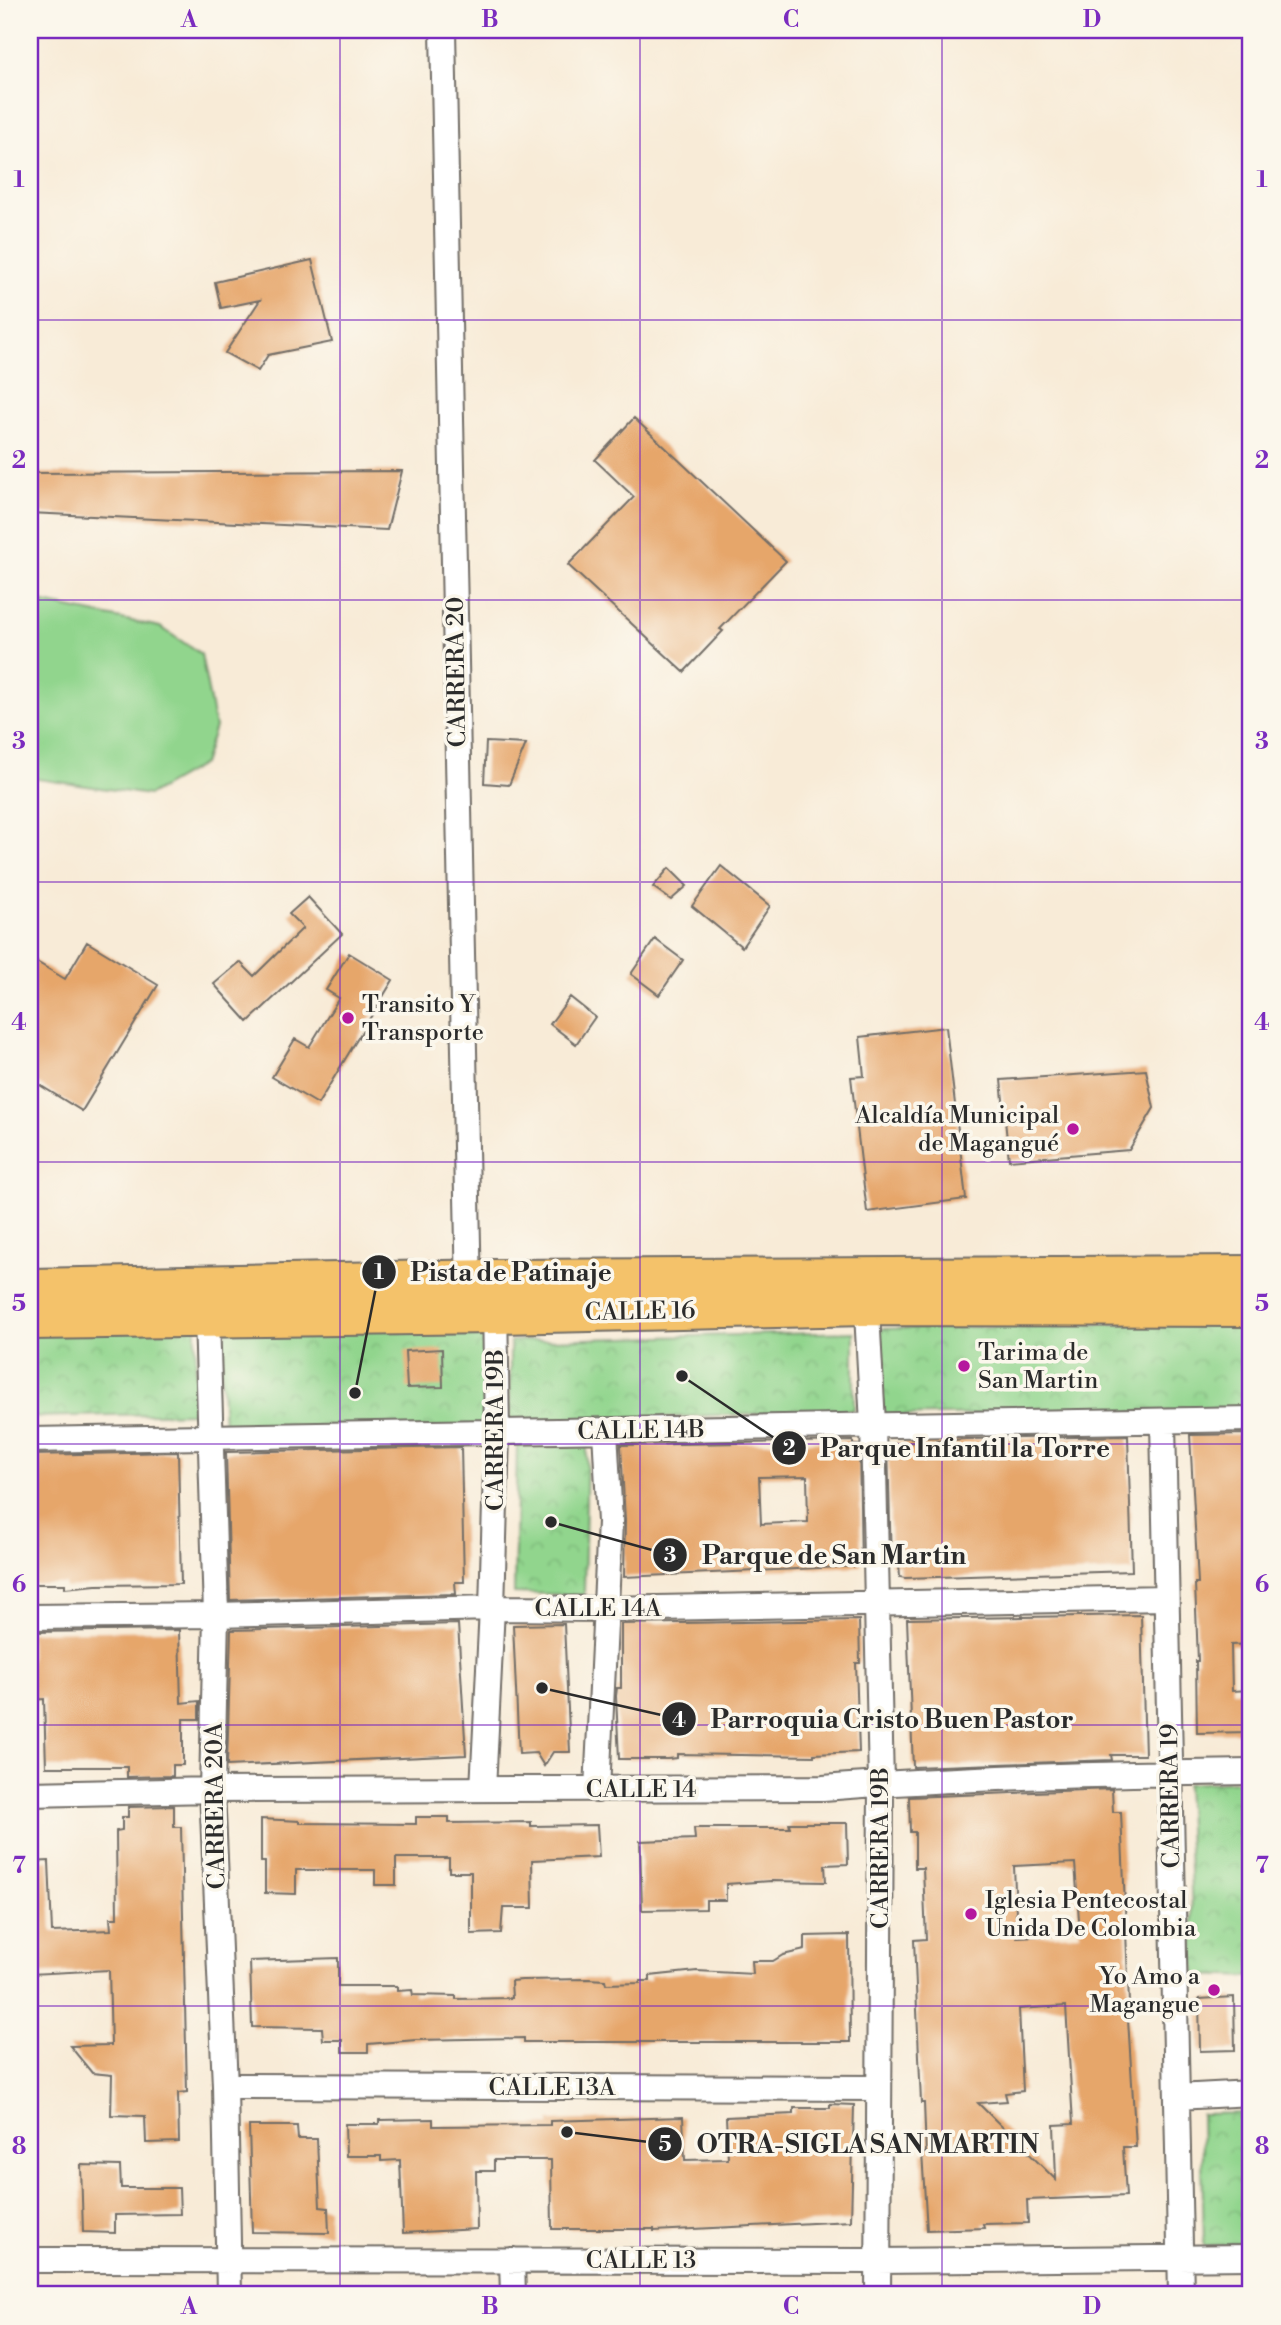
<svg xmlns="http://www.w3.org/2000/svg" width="1281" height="2325" font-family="'Libre Bodoni',serif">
<defs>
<pattern id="park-crowns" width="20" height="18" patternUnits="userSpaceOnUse" patternTransform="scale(1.75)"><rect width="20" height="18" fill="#91d58d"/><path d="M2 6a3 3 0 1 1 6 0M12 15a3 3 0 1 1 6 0" fill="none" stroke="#7db77a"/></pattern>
</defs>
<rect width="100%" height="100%" fill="#fbf7ec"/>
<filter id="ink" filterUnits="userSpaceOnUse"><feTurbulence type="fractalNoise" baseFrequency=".0143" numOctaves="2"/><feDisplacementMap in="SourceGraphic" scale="14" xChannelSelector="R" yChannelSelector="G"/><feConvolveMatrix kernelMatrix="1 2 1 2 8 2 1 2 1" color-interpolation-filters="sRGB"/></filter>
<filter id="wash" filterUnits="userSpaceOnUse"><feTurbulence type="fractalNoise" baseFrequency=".00686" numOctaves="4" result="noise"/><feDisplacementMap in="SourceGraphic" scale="28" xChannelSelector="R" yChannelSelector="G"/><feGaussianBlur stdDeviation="1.57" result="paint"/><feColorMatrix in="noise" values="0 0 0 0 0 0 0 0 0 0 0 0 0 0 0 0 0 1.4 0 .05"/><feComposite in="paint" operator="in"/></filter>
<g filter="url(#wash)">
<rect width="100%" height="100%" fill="#f8ebd7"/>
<!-- park -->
<path fill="url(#park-crowns)" stroke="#5e805c" stroke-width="2" d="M486 1318 487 1429 224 1431 221 1357 229 1320Z
M1251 1321V1410L883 1416 877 1329Z
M196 1326 195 1413 30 1417V1332Z
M854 1332V1410L510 1423V1341Z
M517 1446H587L584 1595 514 1593Z
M1251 1780V1977L1195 1975 1186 1784Z
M1251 2113V2243L1204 2246 1201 2114Z"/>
<!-- pitch -->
<path fill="#91d58d" stroke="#5e805c" stroke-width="2" d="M30 600 160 627 201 654 215 727 203 764 149 795 30 778Z"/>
<g id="blocks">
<!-- building -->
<path fill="#e6a66b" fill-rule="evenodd" d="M312 260 332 342 268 355 258 371 225 353 260 300 221 308 215 282Z
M634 418 786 561 720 629 723 631 684 672 568 565 634 497 595 460Z
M402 471 387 530 30 513V473Z
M486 742 526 744 509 785 484 783Z
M721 866 770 906 742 947 692 906Z
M669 868 687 886 671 900 653 887Z
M308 897 342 934 248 1022 214 984 240 962 254 976 303 928 289 914Z
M655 939 683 960 659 995 631 974Z
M87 942 158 985 82 1111 30 1079V958L65 979Z
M349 953 393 980 318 1104 272 1077 295 1039 309 1047 339 998 326 990Z
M570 997 595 1017 576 1044 550 1024Z
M946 1027 966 1199 867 1212 851 1077 864 1076 860 1037Z
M1146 1070 1154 1108 1129 1150 1009 1160 1001 1080Z
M442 1349 443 1387 407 1388 405 1351Z
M1251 1434V1644L1231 1645 1232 1691 1251 1690V1732L1197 1733 1196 1661H1198L1195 1583H1198L1190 1435Z
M1128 1436 1132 1571 905 1578 900 1577 899 1565H891L888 1444 966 1439Z
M853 1441V1445H859L861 1566 624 1577 625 1521 621 1445ZM807 1476 808 1522 761 1524 759 1477Z
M461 1447 464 1582H455L456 1594 230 1600 226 1452Z
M178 1452 181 1584 96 1585 65 1588V1584H30V1455Z
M1141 1615 1145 1755H1111L1112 1760 913 1767 907 1619Z
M859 1620 860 1663H856L859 1752 814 1754V1756L677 1754V1758L668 1759H619L616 1696 617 1688H621V1624Z
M458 1624 466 1755 227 1766 231 1630Z
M564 1624 570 1752H553L544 1766 536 1753 519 1754 513 1625Z
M179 1630 181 1703 199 1701V1719H183V1765H173V1776L127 1777V1767H46L44 1699 31 1700 30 1632Z
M1112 1789 1113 1812H1121L1129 2003H1127L1136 2147H1123L1126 2196 1027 2200 1028 2223 983 2224 984 2228 927 2230 922 2153H926L924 2103H921L914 1940 926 1939 923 1868H915V1832H910L909 1797ZM1075 1863 1080 1934 1017 1937 1014 1866ZM1066 2006 1073 2124 1054 2125 1056 2180 978 2103 1007 2101 1005 2093 1023 2091 1019 2009Z
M174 1806V1827H181L187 2092 178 2093 179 2142 146 2143 145 2116 111 2115 112 2075 92 2073 70 2046 111 2045 109 1970 30 1974V1862L49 1861 52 1932 111 1930 110 1918H117L116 1831 122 1830V1817H128V1807Z
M416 1817H449V1823L531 1822V1826L597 1825 599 1857 532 1860 533 1908H503L501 1933 471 1934V1872H449V1858H396V1885H375V1870H296V1894L265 1893V1862H261V1819L300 1821V1823L416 1824Z
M789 1823H847L848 1864 825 1865 826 1882 771 1881 726 1884V1900H706V1909L642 1910 640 1841 695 1839 694 1828H790Z
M849 1935 850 2042H524V2038L416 2040 368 2044V2052H342V2040H323L322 2028 252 2027 250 1961 338 1958V1986H397V1991L412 1990 413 1995 456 1996V1999L512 1998 511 1981 522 1980 588 1979 605 1980 606 1984 640 1983V1981H650V1976L697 1971 753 1974 752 1961H773L783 1955 805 1950V1936Z
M1234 1997 1235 2050 1200 2051 1199 1999Z
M830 2104 854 2105 851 2221 654 2231V2229H552L551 2160H494V2171H476L477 2229 403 2233 400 2160 381 2161V2156H346L345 2124H379V2120L433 2119V2126L550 2125V2121L683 2117 685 2160 728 2159 726 2117 794 2114V2108H830Z
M249 2126H297L298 2139H317L320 2207 328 2208 329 2233 252 2232Z
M81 2165 120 2166 121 2188H179L180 2214 115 2215V2233L83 2232Z"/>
</g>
</g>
<g filter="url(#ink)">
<use href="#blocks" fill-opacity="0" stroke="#736e67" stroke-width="2"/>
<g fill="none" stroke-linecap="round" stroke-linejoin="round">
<defs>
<path id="street" d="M443 30 469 1293
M866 1294 873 1424 881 1784 878 2295
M207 1317 216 1615 212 1790 225 2086 229 2295
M1163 1422 1181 2295
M30 1440 1251 1419
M30 1617 216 1615 492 1608 606 1609 1166 1598
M483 1789 492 1608 497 1434 495 1301
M597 1790 610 1522 605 1431
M30 1794 212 1790 823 1788C965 1777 1109 1774 1251 1772
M225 2086 878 2088
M1177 2097 1251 2093
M30 2260 878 2261 1251 2257
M512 2260 513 2295"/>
<path id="highway" d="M30 1288 495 1279 1251 1275
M30 1320 495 1314 867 1306 1251 1307"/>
</defs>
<!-- street casing -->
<use href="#street" stroke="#736e67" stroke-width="28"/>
<!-- highway casing -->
<use href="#highway" stroke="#736e67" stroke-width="42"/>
<!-- street -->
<use href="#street" stroke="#fff" stroke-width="24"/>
<!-- highway -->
<use href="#highway" stroke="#f4c26a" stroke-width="38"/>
</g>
</g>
<!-- grid -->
<path fill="none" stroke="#7b2cbf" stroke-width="2" stroke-opacity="0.55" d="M340 30V2295M640 30V2295M942 30V2295M30 320H1251M30 600H1251M30 882H1251M30 1162H1251M30 1444H1251M30 1725H1251M30 2006H1251"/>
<!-- markers -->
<g fill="#b5179e" stroke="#fbf7ec" stroke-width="2.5">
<circle cx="348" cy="1018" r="7"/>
<circle cx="1073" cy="1129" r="7"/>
<circle cx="964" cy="1366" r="7"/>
<circle cx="971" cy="1914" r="7"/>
<circle cx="1214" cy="1990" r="7"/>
</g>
<g text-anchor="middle" stroke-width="7" stroke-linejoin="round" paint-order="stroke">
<!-- street labels -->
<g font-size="24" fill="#2b2b2b" stroke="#fbf7ec">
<text transform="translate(456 672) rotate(-91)" y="8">CARRERA 20</text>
<text transform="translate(640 1311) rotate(-1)" y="8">CALLE 16</text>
<text transform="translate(495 1430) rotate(-90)" y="8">CARRERA 19B</text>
<text transform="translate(641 1430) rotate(-1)" y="8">CALLE 14B</text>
<text x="598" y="1616">CALLE 14A</text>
<text x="641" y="1797">CALLE 14</text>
<text transform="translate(1170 1796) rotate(-91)" y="8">CARRERA 19</text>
<text transform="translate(215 1806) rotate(-91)" y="8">CARRERA 20A</text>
<text transform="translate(880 1848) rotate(-90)" y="8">CARRERA 19B</text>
<text x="552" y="2095">CALLE 13A</text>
<text x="641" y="2268">CALLE 13</text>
</g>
<!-- poi labels -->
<g font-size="24" fill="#2b2b2b" stroke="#fbf7ec" text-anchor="start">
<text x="362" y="1012">Transito Y<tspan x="362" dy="28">Transporte</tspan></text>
<text x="1059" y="1123" text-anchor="end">Alcaldía Municipal<tspan x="1059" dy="28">de Magangué</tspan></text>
<text x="978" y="1360">Tarima de<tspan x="978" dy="28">San Martin</tspan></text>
<text x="985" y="1908">Iglesia Pentecostal<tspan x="985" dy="28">Unida De Colombia</tspan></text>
<text x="1200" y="1984" text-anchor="end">Yo Amo a<tspan x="1200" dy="28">Magangue</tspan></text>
</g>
</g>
<!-- callouts -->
<path fill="none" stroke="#2b2b2b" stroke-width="2.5" d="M355 1393L379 1272M682 1376L789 1448M551 1522L670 1555M542 1688L679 1719M567 2132L665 2144"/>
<g fill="#2b2b2b" stroke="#fbf7ec" stroke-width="2.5">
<circle cx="355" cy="1393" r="7"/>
<circle cx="682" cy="1376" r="7"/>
<circle cx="551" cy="1522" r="7"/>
<circle cx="542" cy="1688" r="7"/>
<circle cx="567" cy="2132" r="7"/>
<circle cx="379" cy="1272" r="18"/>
<circle cx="789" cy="1448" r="18"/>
<circle cx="670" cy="1555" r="18"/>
<circle cx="679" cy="1719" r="18"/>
<circle cx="665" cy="2144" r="18"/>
</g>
<g font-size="21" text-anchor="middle" font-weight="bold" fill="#fff">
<text x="379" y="1279">1</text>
<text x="789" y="1455">2</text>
<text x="670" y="1562">3</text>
<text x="679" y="1727">4</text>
<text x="665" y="2151">5</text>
</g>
<g font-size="26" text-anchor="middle" font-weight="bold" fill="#2b2b2b" stroke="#fbf7ec" stroke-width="7" stroke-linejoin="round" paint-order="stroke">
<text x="511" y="1281">Pista de Patinaje</text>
<text x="965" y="1457">Parque Infantil la Torre</text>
<text x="834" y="1564">Parque de San Martin</text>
<text x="892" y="1728">Parroquia Cristo Buen Pastor</text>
<text x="868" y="2153">OTRA-SIGLA SAN MARTIN</text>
</g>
<!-- margin -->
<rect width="1281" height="2325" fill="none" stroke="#fbf7ec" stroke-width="77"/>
<rect x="38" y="38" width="1204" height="2248" fill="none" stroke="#7b2cbf" stroke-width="2.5"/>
<g font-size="23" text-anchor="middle" font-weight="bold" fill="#7b2cbf">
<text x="189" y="27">A</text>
<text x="490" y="27">B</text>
<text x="791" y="27">C</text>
<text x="1092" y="27">D</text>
<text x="19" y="187">1</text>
<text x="1262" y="187">1</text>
<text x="19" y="468">2</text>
<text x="1262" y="468">2</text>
<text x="19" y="749">3</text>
<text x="1262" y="749">3</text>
<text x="19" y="1030">4</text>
<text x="1262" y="1030">4</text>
<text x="19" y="1311">5</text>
<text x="1262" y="1311">5</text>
<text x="19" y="1592">6</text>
<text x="1262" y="1592">6</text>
<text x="19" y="1873">7</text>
<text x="1262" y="1873">7</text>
<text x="19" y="2154">8</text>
<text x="1262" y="2154">8</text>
<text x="189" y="2314">A</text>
<text x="490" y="2314">B</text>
<text x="791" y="2314">C</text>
<text x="1092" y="2314">D</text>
</g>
</svg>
